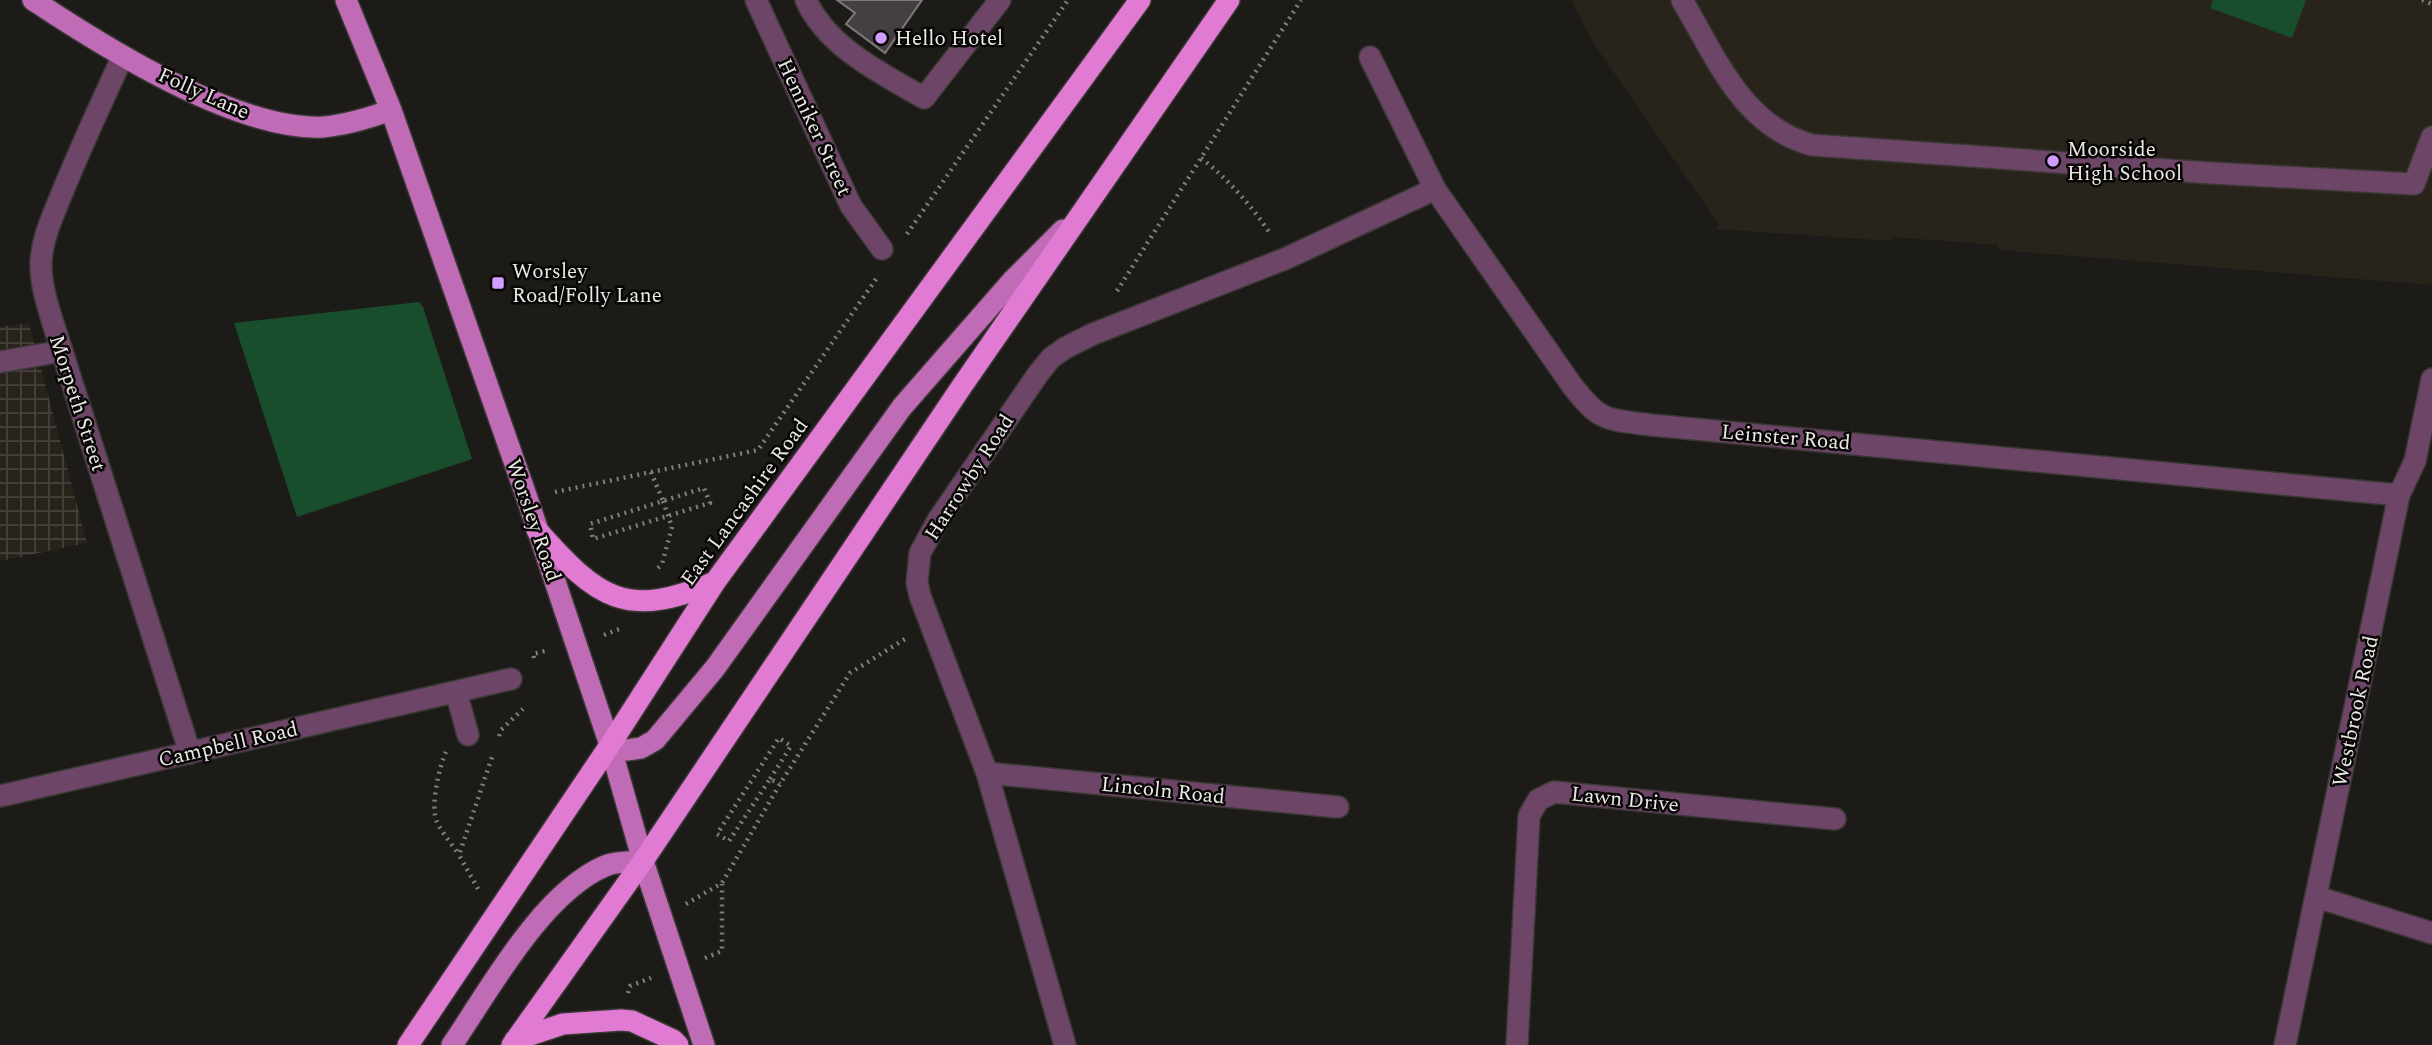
<svg xmlns="http://www.w3.org/2000/svg" width="2432" height="1045" font-family="Spectral,serif">
<defs>
<pattern id="industrial-grid" width="8" height="8" patternUnits="userSpaceOnUse" patternTransform="scale(1.75)"><rect width="8" height="8" fill="#28231b"/><path d="M0 4h8M4 0v8" fill="none" stroke="#47433c"/></pattern>
</defs>
<rect width="100%" height="100%" fill="#1d1b18"/>
<!-- industrial -->
<path fill="url(#industrial-grid)" d="M29 323 87 543 0 561V327Z"/>
<!-- built -->
<path fill="#28231b" d="M1571 0H2432V285L1999 250 1998 245 1892 237 1891 241 1715 229 1719 225 1590 38Z"/>
<!-- pitch -->
<path fill="#184e2c" d="M2213 0H2306L2292 38 2210 8Z
M419 302 423 307 472 459 297 517 234 323Z"/>
<!-- building -->
<path fill="#444041" stroke="#7c7778" stroke-width="2" d="M837 0H922L885 53 846 24 855 13Z"/>
<g fill="none" stroke-linecap="round" stroke-linejoin="round">
<defs>
<path id="minor" d="M756 0 851 206 882 249
M806 0C827 47 881 73 924 98L1000 0
M1682 0C1716 57 1742 126 1812 145L2211 173 2414 184 2432 137
M123 56C102 101 81 147 62 193 53 216 41 240 41 265 41 285 47 304 53 323L190 753
M1370 57 1435 189 1571 384C1600 422 1605 419 1651 425L2399 495
M0 362 62 351
M456 692 468 735
M987 773 1338 807
M0 796 511 679
M2317 897 2432 933
M1065 1045 987 773 920 596 917 582 920 553 938 520 1038 374 1051 358 1065 348 1093 334 1287 258 1435 189
M1517 1045 1529 816 1538 800 1554 792 1835 819
M2285 1045 2399 495 2415 461 2432 379"/>
<path id="major" d="M33 0C104 47 237 131 323 127 347 125 369 118 391 110
M346 0 391 110 527 498 610 745 643 861 704 1045
M610 745 616 749 627 750 641 748 655 740 715 668 902 407 1013 280 1063 230
M452 1045C490 989 542 893 605 866 616 861 631 862 643 861"/>
<path id="highway" d="M537 530C598 599 626 620 715 582
M515 1040 563 1024 621 1020 632 1021 673 1040 678 1045
M408 1045 610 745 715 582 1140 0
M512 1045 643 861 962 386 1229 0"/>
</defs>
<!-- minor casing -->
<use href="#minor" stroke="#3a3835" stroke-width="24"/>
<!-- major casing -->
<use href="#major" stroke="#3a3835" stroke-width="24"/>
<!-- highway casing -->
<use href="#highway" stroke="#3a3835" stroke-width="24"/>
<!-- path -->
<path stroke="#807e7b" stroke-width="4.5" stroke-dasharray="2 5" stroke-linecap="butt" d="M2422 0 2432 4
M1201 158C1229 180 1251 205 1271 235
M907 234 1068 0
M1117 291 1301 0
M651 472 663 501 590 524 593 539 710 503 704 488 663 501
M555 492 758 450 876 279
M658 568 662 564 672 527
M604 635 622 628
M534 658 533 654 549 650
M499 736 501 730 523 709
M446 752C439 767 430 807 437 822 442 833 452 844 459 855
M770 779 791 746 779 738 717 834 729 841 770 779 780 784
M478 889 459 855 493 754
M686 904 722 883 780 784 850 673 905 639
M705 958 722 951V884
M628 993 630 986 651 978"/>
<!-- minor -->
<use href="#minor" stroke="#6d4567" stroke-width="21"/>
<!-- major -->
<use href="#major" stroke="#bf6bb5" stroke-width="21"/>
<!-- highway -->
<use href="#highway" stroke="#e07ad3" stroke-width="21"/>
<!-- path-bridge -->
<path stroke="#807e7b" stroke-width="4.5" stroke-dasharray="2 5" stroke-linecap="butt" d="M663 501 672 527"/>
</g>
<!-- markers -->
<g fill="#d19dfe" stroke="#070605" stroke-width="2.5">
<circle cx="881" cy="38" r="7"/>
<circle cx="2053" cy="161" r="7"/>
<rect x="491" y="276" width="14" height="14" rx="3.5"/>
</g>
<g text-anchor="middle" stroke-width="5" stroke-linejoin="round" paint-order="stroke">
<!-- poi labels -->
<g font-size="21" fill="#eae9e6" stroke="#070605" text-anchor="start">
<text x="895" y="45">Hello Hotel</text>
<text x="2067" y="156">Moorside<tspan x="2067" dy="24">High School</tspan></text>
<text x="512" y="278">Worsley<tspan x="512" dy="24">Road/Folly Lane</tspan></text>
</g>
<!-- street labels -->
<g font-size="21" fill="#eae9e6" stroke="#070605">
<text transform="translate(204 93) rotate(24)" y="7">Folly Lane</text>
<text transform="translate(815 127) rotate(65)" y="7">Henniker Street</text>
<text transform="translate(78 403) rotate(72)" y="7">Morpeth Street</text>
<text transform="translate(1786 437) rotate(5)" y="7">Leinster Road</text>
<text transform="translate(969 477) rotate(-57)" y="7">Harrowby Road</text>
<text transform="translate(744 502) rotate(-54)" y="7">East Lancashire Road</text>
<text transform="translate(534 520) rotate(71)" y="7">Worsley Road</text>
<text transform="translate(2355 711) rotate(-78)" y="7">Westbrook Road</text>
<text transform="translate(228 744) rotate(-13)" y="7">Campbell Road</text>
<text transform="translate(1163 790) rotate(6)" y="7">Lincoln Road</text>
<text transform="translate(1625 799) rotate(6)" y="7">Lawn Drive</text>
</g>
</g>
</svg>
